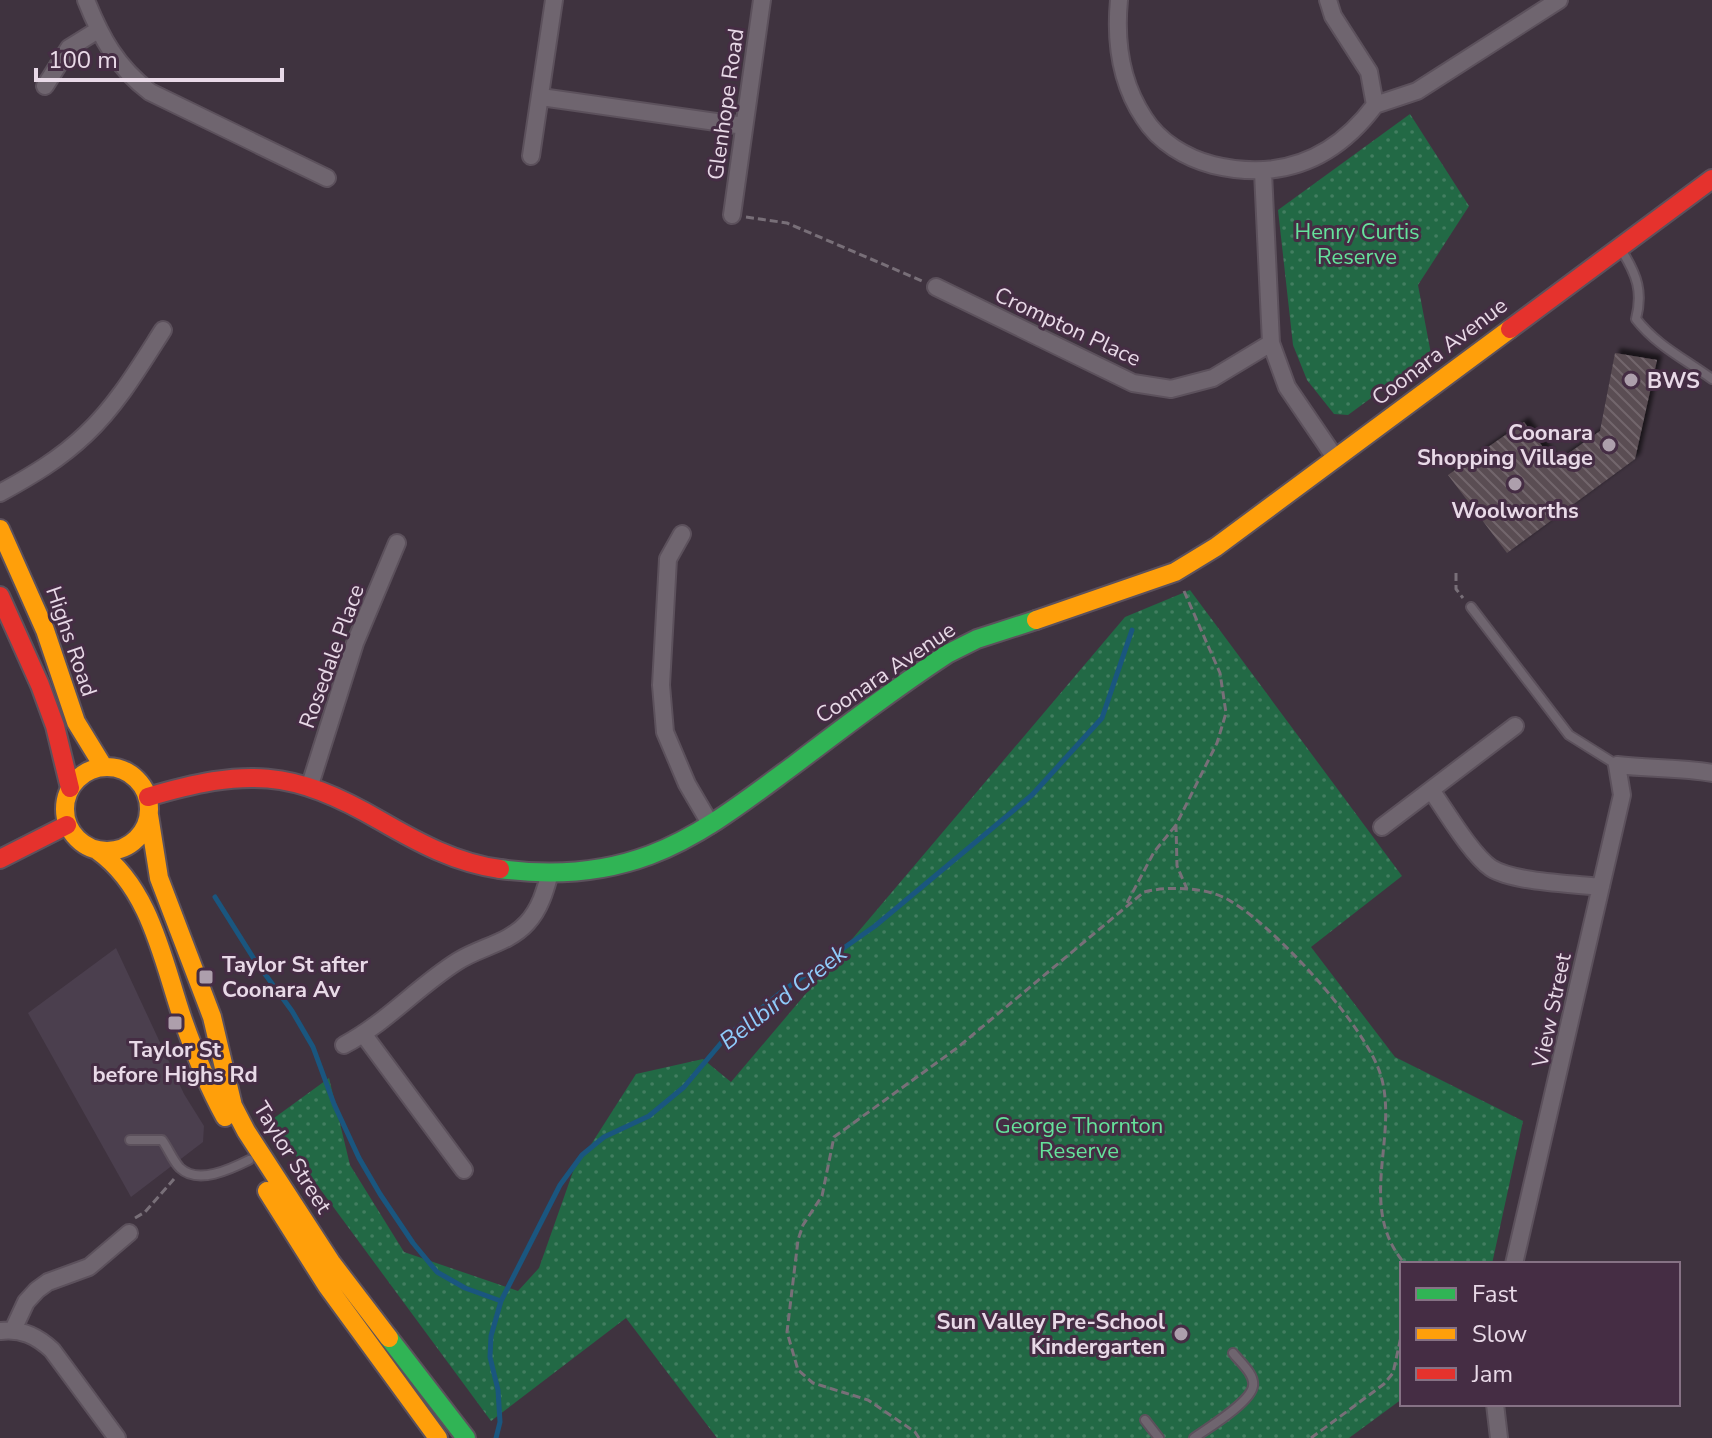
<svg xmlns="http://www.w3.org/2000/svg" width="1712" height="1438" font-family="'Nunito Sans',sans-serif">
<defs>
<pattern id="park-dots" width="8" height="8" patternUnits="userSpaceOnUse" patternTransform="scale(2)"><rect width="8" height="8" fill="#226945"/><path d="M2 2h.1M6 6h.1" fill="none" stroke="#427e60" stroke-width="1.8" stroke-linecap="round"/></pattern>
<pattern id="building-back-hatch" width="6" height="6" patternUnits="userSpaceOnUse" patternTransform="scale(2)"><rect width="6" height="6" fill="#5a4d53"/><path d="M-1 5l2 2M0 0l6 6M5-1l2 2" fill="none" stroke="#72666c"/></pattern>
<filter id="shadow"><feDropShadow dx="5" dy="-5" stdDeviation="2" flood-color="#0009"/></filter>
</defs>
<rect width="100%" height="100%" fill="#3f333f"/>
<!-- industrial -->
<path fill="#4b3f4e" d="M116 948 184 1094 204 1126 203 1142 131 1197 28 1013Z"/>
<!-- park -->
<path fill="url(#park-dots)" d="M1410 114 1469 206 1418 285 1431 354 1348 415 1334 414 1307 380 1293 345 1278 210Z
M1190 590 1402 876 1311 947 1395 1057 1523 1121 1492 1264H1402V1399L1349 1438H717L626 1318 491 1421 270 1121 329 1078 350 1165 404 1252 518 1291 539 1268 576 1163 592 1143 636 1074 703 1059 731 1082 1125 617Z"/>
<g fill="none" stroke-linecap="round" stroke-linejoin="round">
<!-- stream -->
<path stroke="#1a567f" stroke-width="5" d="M215 897 254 959 292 1011 313 1047 334 1104 359 1158 380 1194 413 1243 437 1272 465 1288 501 1301
M496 1438 500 1422 498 1390 490 1357 491 1336 501 1301 560 1185 582 1155 604 1137 649 1116 684 1087 727 1036 784 990 875 926 1032 795 1102 718 1132 630"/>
</g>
<!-- building -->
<path fill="url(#building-back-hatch)" filter="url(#shadow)" d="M1615 353 1657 360 1635 459 1507 553 1448 475 1524 422 1555 463 1600 431Z"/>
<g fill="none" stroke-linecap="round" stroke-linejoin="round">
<defs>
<path id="lane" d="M1622 251C1637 275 1643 292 1636 319 1657 346 1685 359 1712 379
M1471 607 1569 735 1617 765
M130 1140H162C168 1148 173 1161 180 1168 198 1185 231 1169 249 1160
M1145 1420 1159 1438
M1194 1438C1208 1428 1251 1402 1253 1386 1255 1374 1240 1362 1233 1353"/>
<path id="street" d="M86 0C101 38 117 67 150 92L327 178
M1119 0C1115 42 1120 82 1144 118 1159 142 1186 158 1213 165 1280 181 1334 160 1375 105L1369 72 1333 16 1328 0
M45 86 69 48 98 30
M541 97 744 126
M1375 105 1417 91 1559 0
M531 156 554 0
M1263 172 1271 343 1287 387 1336 459
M732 215 762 0
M936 287 1133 383 1171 389 1213 378 1271 343
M0 493C31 476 60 459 86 434 117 405 140 366 163 330
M682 534 668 559 661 685 665 732 687 784 711 825
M310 785 355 643 397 543
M1431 790C1446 811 1471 854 1491 868 1513 882 1573 884 1601 887
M1382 827 1515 726
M364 1035 464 1170
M344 1045C386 1023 418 986 458 961 480 947 509 943 527 923 540 909 545 891 550 873
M1514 1264 1622 795 1617 765C1649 769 1681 767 1712 773
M13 1330 26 1302 37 1290 48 1282 89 1267 129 1233
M0 1331C21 1328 37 1336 52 1350L117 1438
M1495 1404 1499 1438"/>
<path id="fast" d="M500 869C550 876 602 873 650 855 703 835 749 798 794 765 844 727 894 689 947 654L977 639 1036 620
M389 1338 466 1438"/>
<path id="slow" d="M0 529 45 630 76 722 103 766
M1036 620 1175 572 1216 547 1510 329
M65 809a42 42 0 1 1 84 0a42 42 0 1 1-84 0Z
M149 815 159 878 212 1017 233 1106 246 1131 331 1262 389 1338
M98 851C151 889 163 962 183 1020 195 1054 208 1086 225 1117
M267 1191 327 1286 438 1438"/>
<path id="jam" d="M1510 329 1712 179
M0 596 40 685 55 726 70 788
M148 797C246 768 292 769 381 821 419 843 456 863 500 869
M0 859 67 825"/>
</defs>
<!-- lane casing -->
<use href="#lane" stroke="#5c515c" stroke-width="12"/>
<!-- street casing -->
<use href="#street" stroke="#5c515c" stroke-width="20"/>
<!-- fast casing -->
<use href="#fast" stroke="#5c515c" stroke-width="22"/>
<!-- slow casing -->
<use href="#slow" stroke="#5c515c" stroke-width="22"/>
<!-- jam casing -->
<use href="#jam" stroke="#5c515c" stroke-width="22"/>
<!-- path -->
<path stroke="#786f78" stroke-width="3" stroke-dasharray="8 4" stroke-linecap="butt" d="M746 217 787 223 922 281
M1456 573V589L1463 598
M1184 591 1220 673 1226 713 1217 743 1176 825 1177 866 1187 889
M1127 903 1154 852 1176 825
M135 1218 145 1212 174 1179
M919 1438 915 1432 868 1400 813 1383 798 1370 787 1332 798 1240 803 1225 822 1196 834 1137 957 1048 1144 892C1167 886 1205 887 1227 899 1272 923 1367 1027 1381 1076 1399 1138 1356 1207 1405 1264
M1311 1438 1384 1384 1393 1373 1402 1332"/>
<!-- lane -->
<use href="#lane" stroke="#6f656f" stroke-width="8"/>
<!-- street -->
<use href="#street" stroke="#6f656f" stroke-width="16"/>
<!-- fast -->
<use href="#fast" stroke="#30b455" stroke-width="18"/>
<!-- slow -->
<use href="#slow" stroke="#ff9f0a" stroke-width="18"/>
<!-- jam -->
<use href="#jam" stroke="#e5322d" stroke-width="18"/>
</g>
<!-- markers -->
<g fill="#ad9fac" stroke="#452d44" stroke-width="3">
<circle cx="1631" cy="380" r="8"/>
<circle cx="1609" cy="445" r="8"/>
<circle cx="1515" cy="484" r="8"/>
<rect x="198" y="969" width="16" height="16" rx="4"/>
<rect x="167" y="1015" width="16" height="16" rx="4"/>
<circle cx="1181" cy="1334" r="8"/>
</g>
<g text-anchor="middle" stroke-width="6" stroke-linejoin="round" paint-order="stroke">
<!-- street labels -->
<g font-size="22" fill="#e8d9e7" stroke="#452d44">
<text transform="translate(725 104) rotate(-82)" y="8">Glenhope Road</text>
<text transform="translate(1068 326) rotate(25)" y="8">Crompton Place</text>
<text transform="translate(1439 351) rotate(-37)" y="8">Coonara Avenue</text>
<text transform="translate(72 641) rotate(71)" y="8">Highs Road</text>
<text transform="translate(331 656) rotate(-70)" y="8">Rosedale Place</text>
<text transform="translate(885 672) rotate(-34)" y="8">Coonara Avenue</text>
<text transform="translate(1551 1010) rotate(-78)" y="8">View Street</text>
<text transform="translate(293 1157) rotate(58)" y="8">Taylor Street</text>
</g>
<!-- park labels -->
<g font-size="22" fill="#65e29b" stroke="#452d44">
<text x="1357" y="239">Henry Curtis<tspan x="1357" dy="25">Reserve</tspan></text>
<text x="1079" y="1133">George Thornton<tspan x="1079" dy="25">Reserve</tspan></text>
</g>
<!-- poi labels -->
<g font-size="22" font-weight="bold" fill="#e8d9e7" stroke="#452d44" text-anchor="start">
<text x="1647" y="388">BWS</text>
<text x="1593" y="440" text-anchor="end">Coonara<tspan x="1593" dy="25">Shopping Village</tspan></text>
<text x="1515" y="518" text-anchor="middle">Woolworths</text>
<text x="222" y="972">Taylor St after<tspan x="222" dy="25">Coonara Av</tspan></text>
<text x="175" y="1057" text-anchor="middle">Taylor St<tspan x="175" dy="25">before Highs Rd</tspan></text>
<text x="1165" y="1329" text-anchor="end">Sun Valley Pre-School<tspan x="1165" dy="25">Kindergarten</tspan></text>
</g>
<!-- water labels -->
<g font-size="24" font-style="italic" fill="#8fcbfa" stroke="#452d44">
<text transform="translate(783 997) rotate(-38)" y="8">Bellbird Creek</text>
</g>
</g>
<!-- legend -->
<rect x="1400" y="1262" width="280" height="144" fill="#452d44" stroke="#867285" stroke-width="2"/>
<rect x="1416" y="1288" width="40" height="12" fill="#30b455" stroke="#867285" stroke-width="2"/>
<text x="1472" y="1302" font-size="24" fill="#e8d9e7">Fast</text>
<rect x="1416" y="1328" width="40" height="12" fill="#ff9f0a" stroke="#867285" stroke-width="2"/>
<text x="1472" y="1342" font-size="24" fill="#e8d9e7">Slow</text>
<rect x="1416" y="1368" width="40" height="12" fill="#e5322d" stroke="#867285" stroke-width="2"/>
<text x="1472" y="1382" font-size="24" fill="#e8d9e7">Jam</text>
<!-- scale -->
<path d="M36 68v12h246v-12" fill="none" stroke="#e8d9e7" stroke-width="4"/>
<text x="48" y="68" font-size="24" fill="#e8d9e7" stroke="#452d44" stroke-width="6" paint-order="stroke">100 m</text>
</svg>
